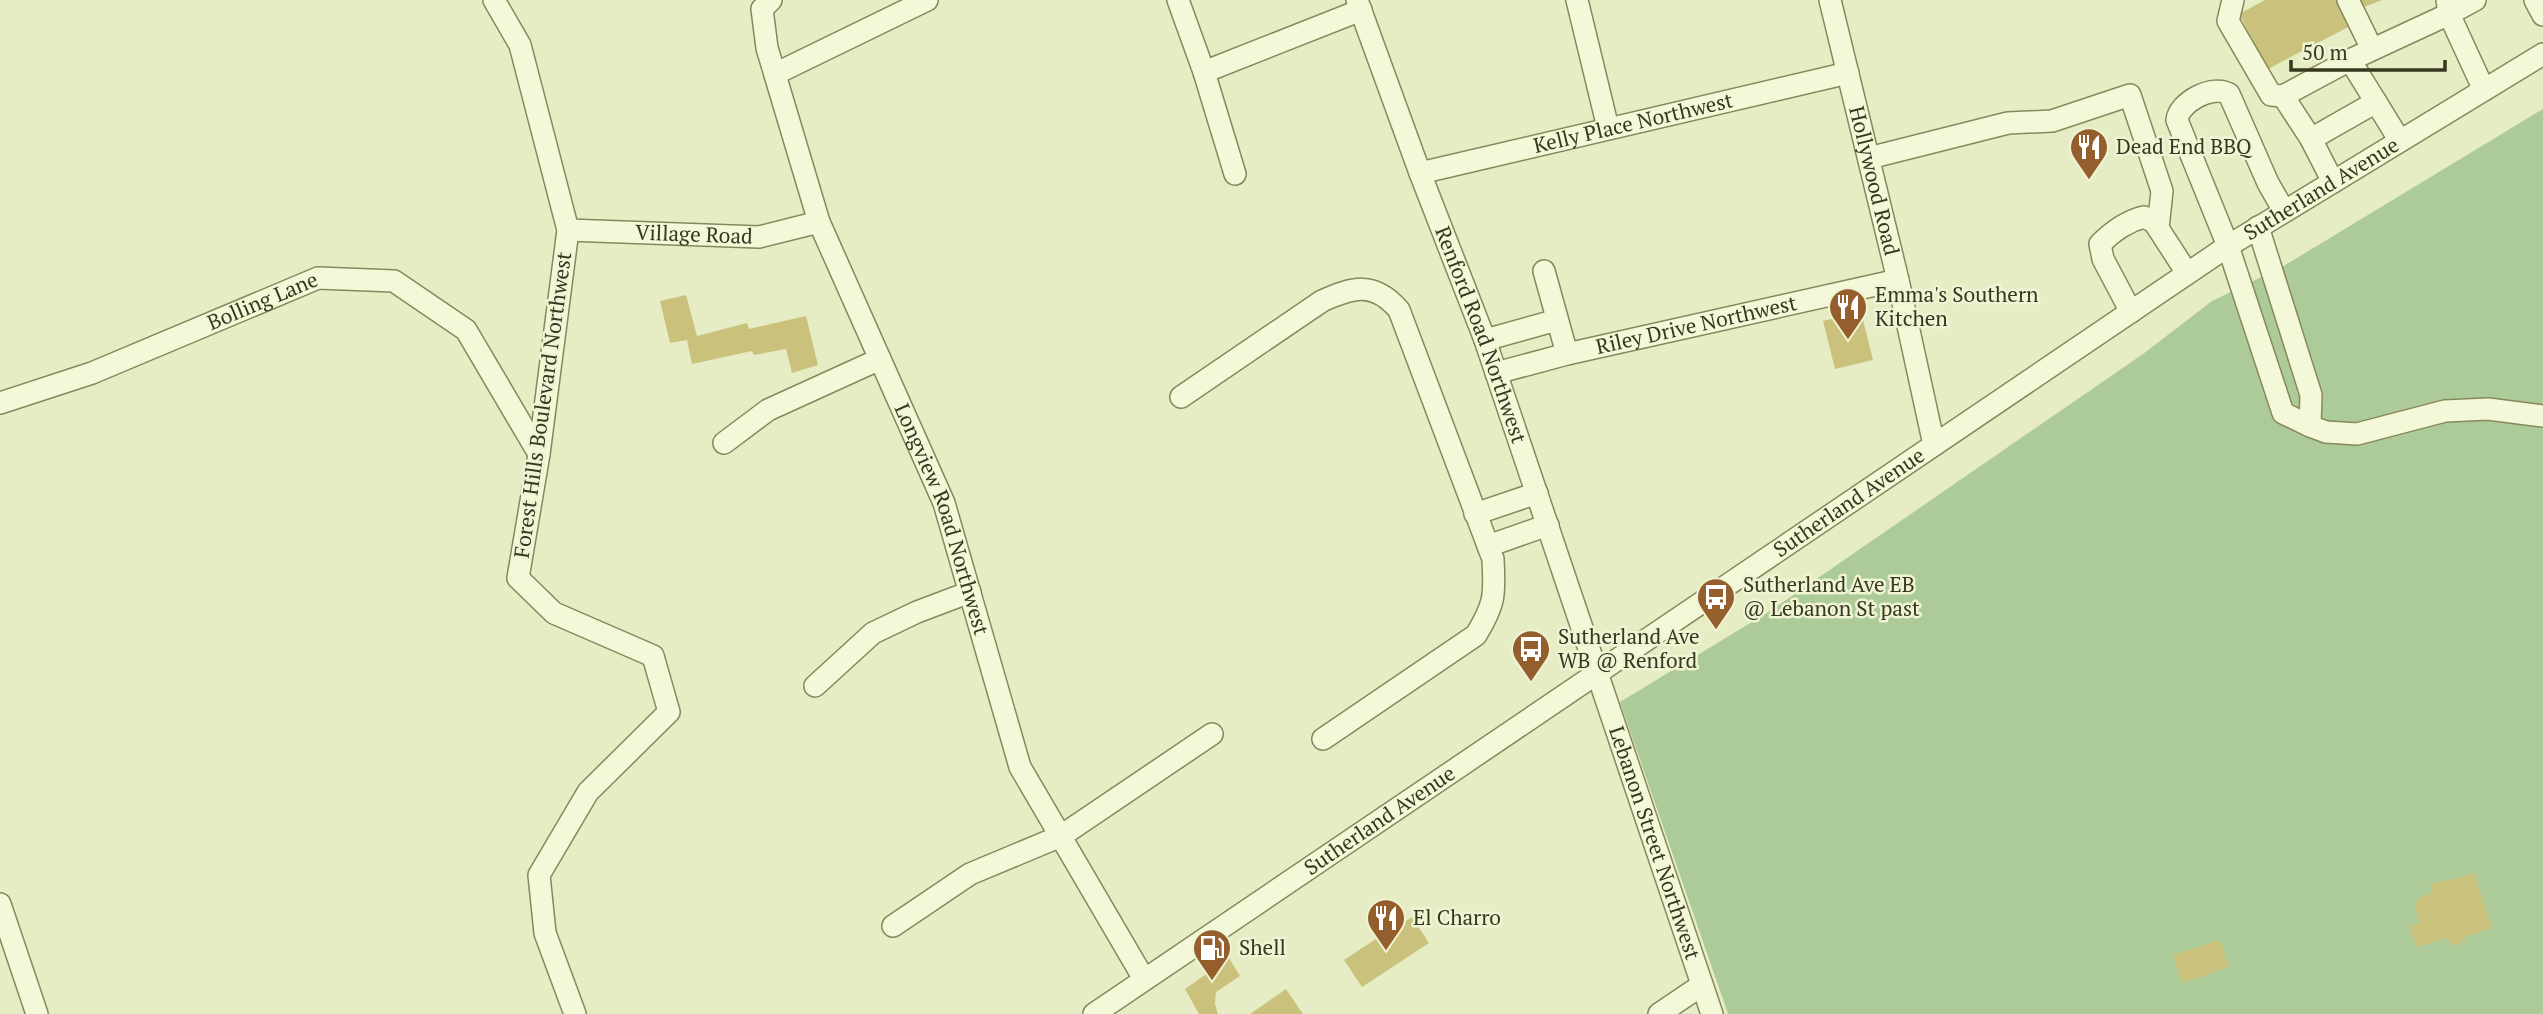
<svg xmlns="http://www.w3.org/2000/svg" width="2543" height="1014" font-family="'PT Serif',serif">
<rect width="100%" height="100%" fill="#e6edc5"/>
<!-- green -->
<path fill="#adcb99" d="M2543 109V1014H1728L1620 702 1770 611 2143 354 2212 301 2282 267Z"/>
<!-- building -->
<path fill="#cac27c" d="M2265 0H2339L2352 25 2268 69 2239 14Z
M2361 0H2382L2364 7Z
M686 295 697 336 747 323 749 329 806 316 818 365 792 373 786 349 754 355 752 351 692 364 687 340 670 343 660 301Z
M1861 312 1873 360 1835 369 1823 321Z
M2474 873 2492 928 2464 937 2466 941 2450 946 2448 938 2417 947 2409 926 2419 923 2415 906 2418 898 2433 893 2430 884 2444 880 2446 882Z
M1396 916 1401 924 1412 917 1429 943 1362 987 1344 960 1391 929 1386 922Z
M2220 940 2229 967 2182 983 2173 955Z
M1229 958 1240 976 1216 992 1215 1004 1218 1014H1199L1185 989Z
M1286 989 1303 1014H1250Z"/>
<g fill="none" stroke-linecap="round" stroke-linejoin="round">
<defs>
<g id="minor">
<path d="M494 0 520 45 568 230 539 454 518 578 554 613 653 656 669 712 588 792 539 875 545 933 575 1014"/>
<path id="s1" d="M771 0 762 9 767 48 819 222 944 503 1020 767 1144 979"/>
<path d="M1178 0 1204 72 1235 174"/>
<path id="s2" d="M1357 0 1420 173 1485 340 1712 1014"/>
<path d="M1577 0 1608 128"/>
<path id="s3" d="M1830 0 1898 280 1934 445"/>
<path d="M2233 0 2228 21 2271 95 2283 96"/>
<path d="M2348 0 2372 49"/>
<path d="M2447 0 2449 14 2475 0"/>
<path d="M2535 0 2543 15"/>
<path d="M2350 60 2449 14 2484 90"/>
<path d="M1204 72 1361 10"/>
<path d="M775 74 927 0"/>
<path d="M2311 139 2376 102"/>
<path d="M1869 158 2008 123 2052 121 2130 95 2162 191 2158 228"/>
<path id="s4" d="M1420 173 1848 73"/>
<path d="M2333 182 2311 139 2283 96 2350 60 2400 141"/>
<path d="M2284 211 2268 183 2229 94C2213 84 2179 102 2177 120L2228 246 2283 413 2310 426"/>
<path d="M2258 227 2311 395 2310 426 2326 432 2357 434 2445 411 2488 409 2543 416"/>
<path id="s5" d="M568 230 759 237 819 222"/>
<path d="M1544 271 1567 354"/>
<path d="M2131 312 2103 259 2100 244C2112 232 2127 221 2144 217L2154 222 2187 273"/>
<path d="M1485 340 1557 320"/>
<path id="s6" d="M1496 373 1567 354 1898 280"/>
<path d="M1181 397 1322 301C1353 287 1374 281 1399 310L1493 559C1495 595 1495 604 1476 635L1323 739"/>
<path id="s7" d="M0 403 92 373 318 278 394 281 466 330 539 454"/>
<path d="M724 443 768 410 880 359"/>
<path d="M1475 514 1537 493"/>
<path d="M1488 546 1548 525"/>
<path d="M815 686 873 633 917 612 970 592"/>
<path d="M0 904 37 1014"/>
<path d="M893 926 970 874 1061 836 1212 734"/>
<path id="s8" d="M1094 1014 2228 246 2543 54"/>
<path d="M1659 1014 1702 985"/>
</g>
</defs>
<!-- minor casing -->
<use href="#minor" stroke="#87875c" stroke-width="24"/>
<!-- minor -->
<use href="#minor" stroke="#f2f8d8" stroke-width="21"/>
</g>
<!-- icons -->
<defs>
<symbol id="restaurant-pin" viewBox="-11 -11 22 30"><path d="M0 17L-7.5 6A9.5 9.5 0 1 1 7.5 6Z" fill="#945e2d" stroke="#eef4d4"/><path d="M-5-6h1v4h1v-4h1v4h1v-4h1v5L-1.5 .5V6h-2V.5L-5-1ZM5-6V6H3V1.5H1.5Q1.5-4 5-6Z" fill="#fff"/></symbol>
<symbol id="bus-pin" viewBox="-11 -11 22 30"><path d="M0 17L-7.5 6A9.5 9.5 0 1 1 7.5 6Z" fill="#945e2d" stroke="#eef4d4"/><path d="M-5-6H5V4H4V6H2V4H-2V6H-4V4H-5ZM-3.5-4V0h7V-4ZM-3.5 1.2v1.5H-2V1.2ZM2 1.2v1.5H3.5V1.2Z" fill="#fff"/></symbol>
<symbol id="fuel-pin" viewBox="-11 -11 22 30"><path d="M0 17L-7.5 6A9.5 9.5 0 1 1 7.5 6Z" fill="#945e2d" stroke="#eef4d4"/><path d="M-5.5-6h7V0h2V4h1.3V-2.5L3-4.5l.8-.8L6-3V5H2.5V1h-1V6h-7ZM-4.2-4.7v3.2H.2V-4.7Z" fill="#fff"/></symbol>
</defs>
<g fill-rule="evenodd">
<use href="#restaurant-pin" x="2067" y="125" width="44" height="60"/>
<use href="#restaurant-pin" x="1826" y="285" width="44" height="60"/>
<use href="#bus-pin" x="1694" y="575" width="44" height="60"/>
<use href="#bus-pin" x="1509" y="627" width="44" height="60"/>
<use href="#restaurant-pin" x="1364" y="896" width="44" height="60"/>
<use href="#fuel-pin" x="1190" y="926" width="44" height="60"/>
</g>
<g text-anchor="middle" stroke-width="5" stroke-linejoin="round" paint-order="stroke">
<!-- street labels -->
<g font-size="21" fill="#38371f" stroke="#eef4d4">
<text dy="7" stroke="none"><textPath href="#s4" startOffset="219">Kelly Place Northwest</textPath></text>
<text dy="7" stroke="none"><textPath href="#s3" startOffset="186">Hollywood Road</textPath></text>
<text dy="7" stroke="none"><textPath href="#s8" startOffset="1479">Sutherland Avenue</textPath></text>
<text dy="7" stroke="none"><textPath href="#s5" startOffset="126">Village Road</textPath></text>
<text dy="7" stroke="none"><textPath href="#s7" startOffset="282">Bolling Lane</textPath></text>
<text dy="7" stroke="none"><textPath href="#s6" startOffset="206">Riley Drive Northwest</textPath></text>
<text dy="7" stroke="none"><textPath href="#s2" startOffset="357">Renford Road Northwest</textPath></text>
<text transform="translate(543 405) rotate(-82)" y="7">Forest Hills Boulevard Northwest</text>
<text dy="7" stroke="none"><textPath href="#s8" startOffset="912">Sutherland Avenue</textPath></text>
<text dy="7" stroke="none"><textPath href="#s1" startOffset="556">Longview Road Northwest</textPath></text>
<text dy="7" stroke="none"><textPath href="#s8" startOffset="345">Sutherland Avenue</textPath></text>
<text dy="7" stroke="none"><textPath href="#s2" startOffset="894">Lebanon Street Northwest</textPath></text>
</g>
<!-- poi labels -->
<g font-size="21" fill="#38371f" stroke="#eef4d4" text-anchor="start">
<text x="2116" y="154">Dead End BBQ</text>
<text x="1875" y="302">Emma's Southern<tspan x="1875" dy="24">Kitchen</tspan></text>
<text x="1743" y="592">Sutherland Ave EB<tspan x="1743" dy="24">@ Lebanon St past</tspan></text>
<text x="1558" y="644">Sutherland Ave<tspan x="1558" dy="24">WB @ Renford</tspan></text>
<text x="1413" y="925">El Charro</text>
<text x="1239" y="955">Shell</text>
</g>
</g>
<!-- scale -->
<path d="M2291 60v10h154v-10" fill="none" stroke="#38371f" stroke-width="3.5"/>
<text x="2302" y="60" font-size="21" fill="#38371f" stroke="#eef4d4" stroke-width="5" paint-order="stroke">50 m</text>
</svg>
